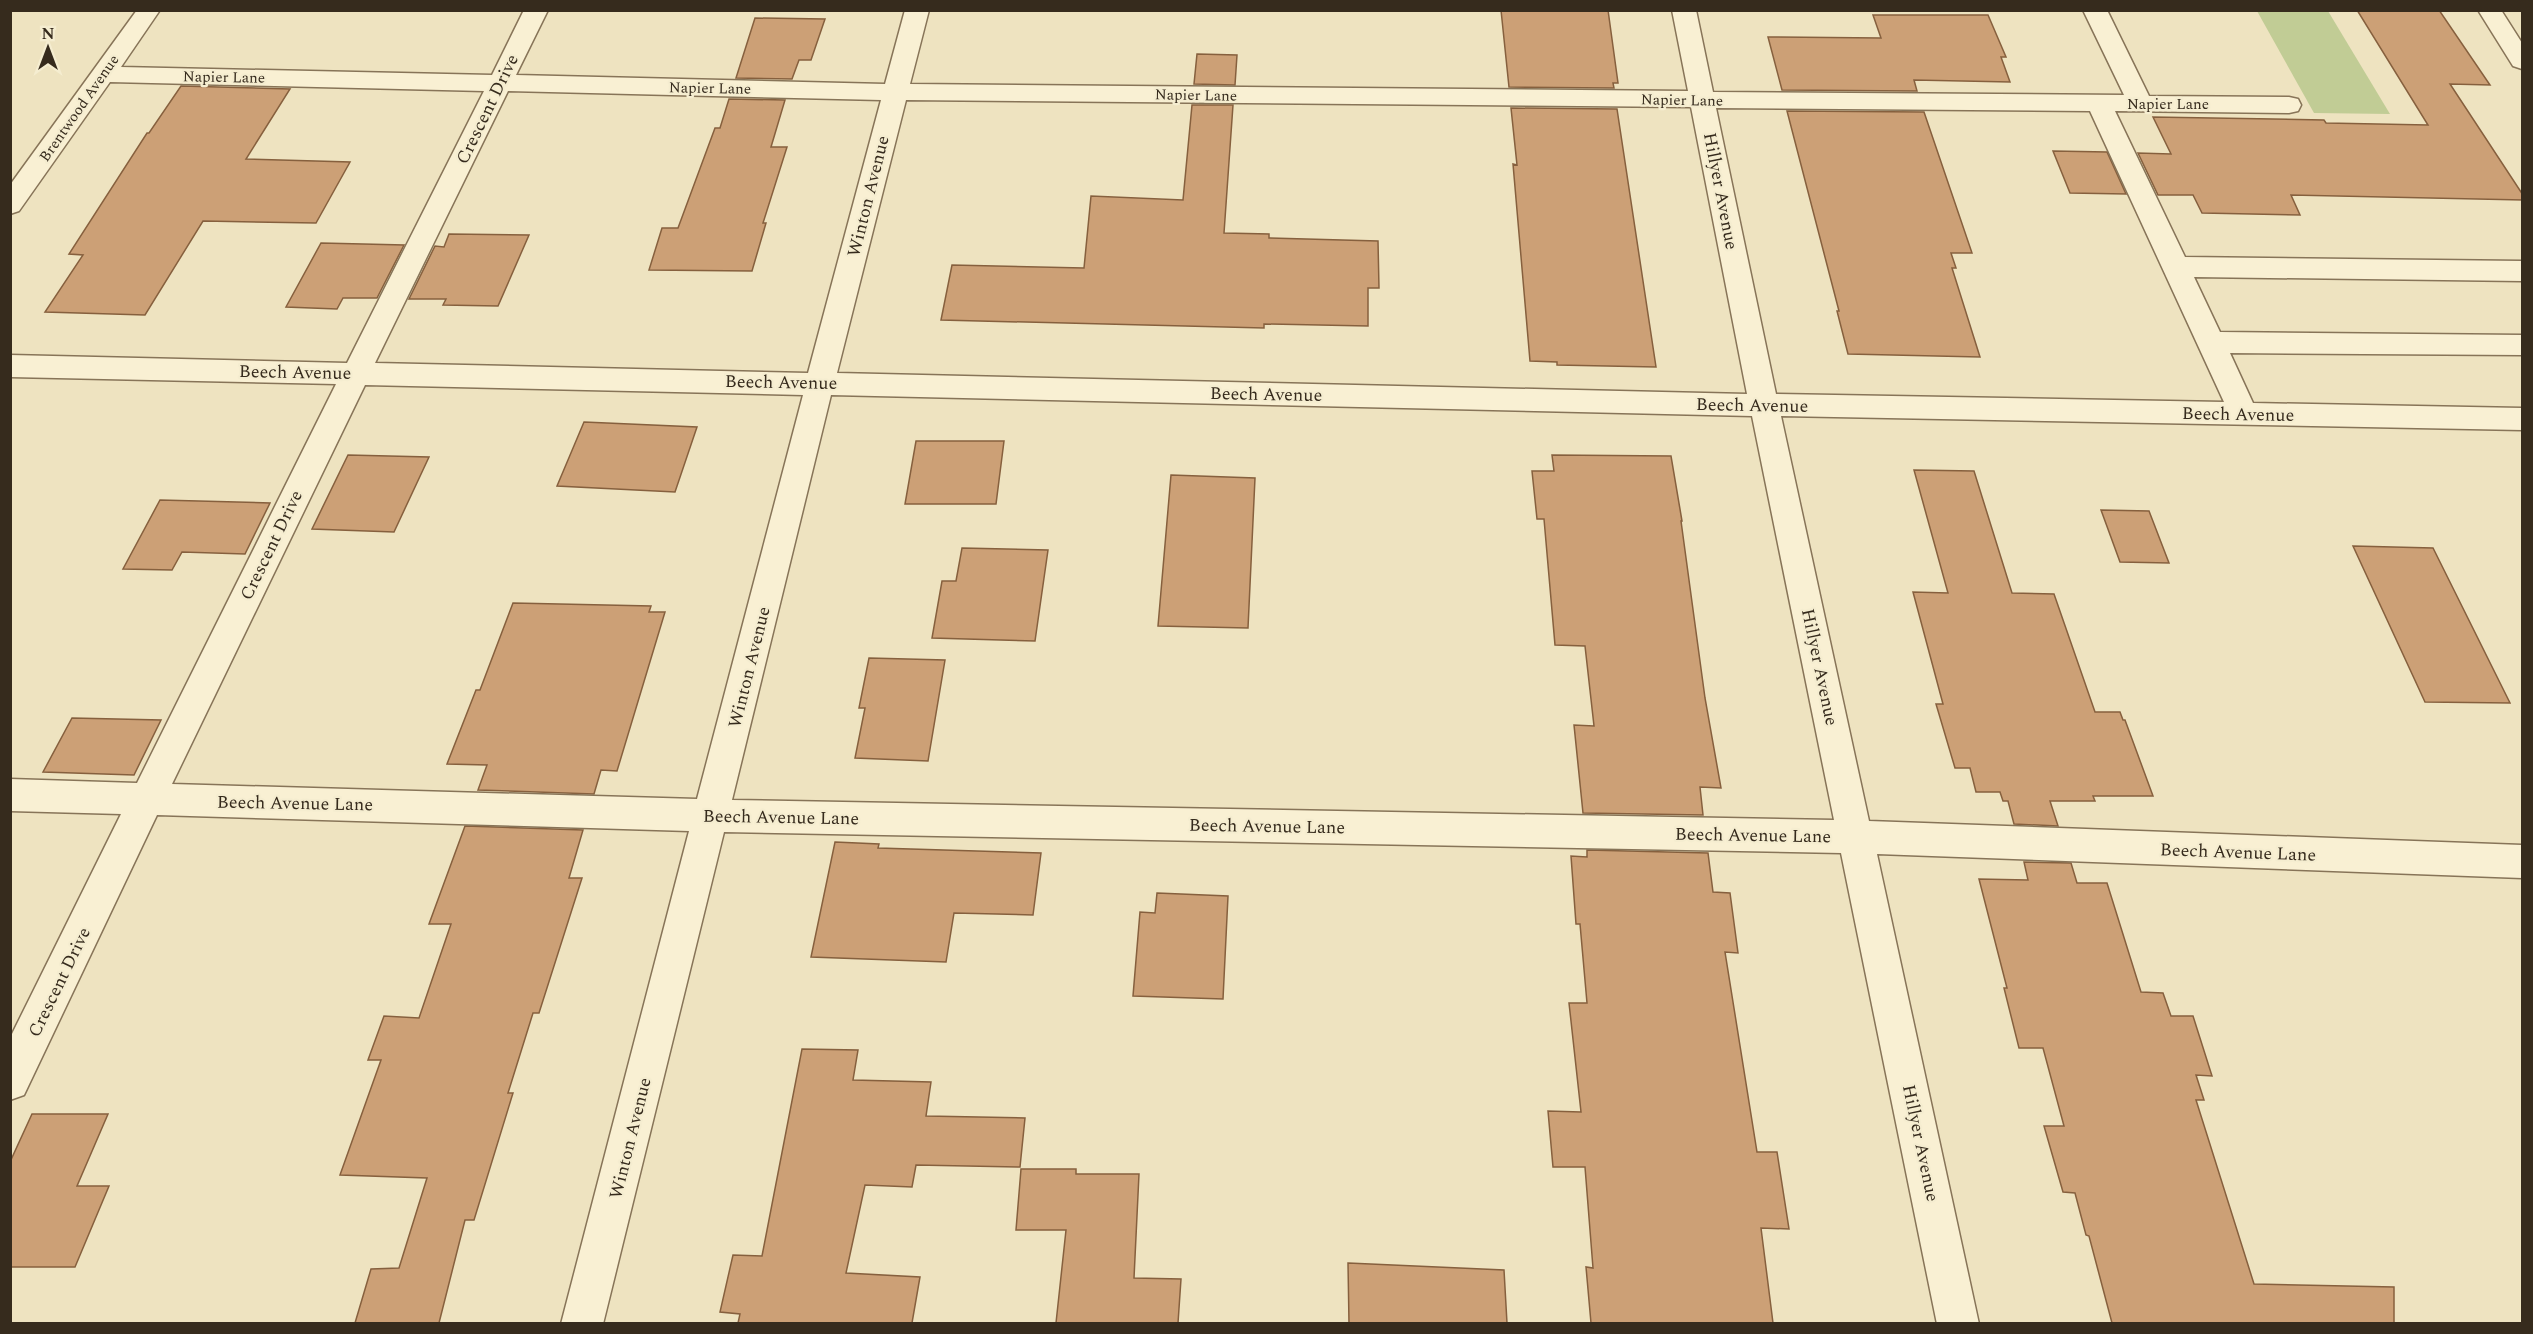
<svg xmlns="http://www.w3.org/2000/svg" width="2533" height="1334" font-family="Spectral,serif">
<rect width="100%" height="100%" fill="#eee3c0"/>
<!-- green -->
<path fill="#c1cc95" d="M2257 11H2328L2390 114 2314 113Z"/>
<!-- building -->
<path fill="#cca076" stroke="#86603e" stroke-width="1.5" d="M1501 10H1608L1618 83H1613L1614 88 1509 87Z
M2357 10H2439L2490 85 2450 84 2523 195V200L2291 195 2300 215 2202 213 2193 195H2158L2138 153 2171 154 2153 117 2324 120 2326 123 2428 125Z
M1873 15H1988L2006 57H2001L2010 82 1914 80 1917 91 1782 90 1768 37 1881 38Z
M755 18 825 19 811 60H799L792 79 736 78Z
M1197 54 1237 55 1235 85 1194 84Z
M181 86 290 89 246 159 350 162 316 223 203 221 145 315 45 312 83 255 69 254 147 133H149Z
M729 99 785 100 771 147H787L763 223H766L752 271 649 270 662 228H678L715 128H720Z
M1192 105H1233L1224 233 1269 234V238L1378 241 1379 288H1368V326L1264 324V328L941 320 952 265 1084 268 1091 196 1183 200Z
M1511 108 1617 109 1656 367 1557 365V362L1530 361 1513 164 1517 165Z
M1787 111 1924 112 1972 253H1951L1956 268H1952L1980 357 1848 354 1837 311H1839Z
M2053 151 2107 152 2126 194 2070 193Z
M449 234 529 235 498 306 443 305 446 299H409L435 246 444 247Z
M321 243 404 245 377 298H343L337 309 286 307Z
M584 422 697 427 675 492 557 486Z
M916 441H1004L996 504H905Z
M348 455 429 457 394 532 312 529Z
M1552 455 1671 456 1682 521H1681L1705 698 1721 788 1700 787 1703 815 1583 813 1574 725 1594 726 1585 646 1555 645 1544 519H1537L1532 471H1554Z
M1914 470 1974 471 2012 593 2054 594 2095 712H2120L2123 720H2125L2153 796H2093L2095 801H2050L2058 826 2014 824 2008 801H2003L2000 792H1976L1970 768H1955L1936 704H1943L1913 592 1948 593Z
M1171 475 1255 478 1248 628 1158 626Z
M160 500 270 503 245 554 182 552 172 570 123 569Z
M2101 510 2149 511 2169 563 2120 562Z
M2353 546 2433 548 2510 703 2425 702Z
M962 548 1048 550 1035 641 932 638 942 581H956Z
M513 603 651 606 649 612H665L617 771 601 770 594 794 478 790 487 765 447 764 476 690H480Z
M869 658 945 660 928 761 855 758 865 708H859Z
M72 718 161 720 134 775 43 772Z
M465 826 583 830 569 878H582L539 1013H533L508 1093H513L474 1220H465L439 1323H355L371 1269 399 1268 427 1178 340 1175 381 1060H368L384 1016 419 1018 451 924H429Z
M835 842 879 844 878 848 1041 853 1033 915 954 913 946 962 811 957Z
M1587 850 1708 853 1713 892 1730 893 1738 953 1725 952 1757 1152H1777L1789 1229 1761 1228 1773 1323H1591L1586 1267 1593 1268 1585 1167H1553L1548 1111 1581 1112 1569 1003H1587L1580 924H1576L1571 856 1587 857Z
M2024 862 2071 863 2077 883H2107L2141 992 2163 993 2171 1016H2193L2212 1076 2196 1075 2204 1100H2196L2254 1284 2394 1287V1323H2112L2089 1236 2086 1235 2075 1193 2063 1192 2044 1126H2064L2043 1048H2019L2004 988H2007L1979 879 2028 880Z
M1157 893 1228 896 1223 999 1133 996 1140 912 1155 913Z
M802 1049 858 1050 853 1080 931 1082 926 1116 1025 1118 1020 1167 916 1165 912 1187 865 1185 846 1273 920 1277 912 1323H738L740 1314 720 1312 733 1255 762 1256Z
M32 1114H108L77 1186H109L75 1267H10V1162Z
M1021 1169H1076V1174H1139L1134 1278 1181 1279 1178 1323H1056L1066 1230H1016Z
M1348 1263 1504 1270 1507 1323H1349Z"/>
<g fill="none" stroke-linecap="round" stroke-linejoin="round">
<defs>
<path id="minor" d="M137 10H160L121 67 492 75 524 10H548L516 75 885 84 905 10H929L910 84 1688 91 1672 10H1696L1713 92 2124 95 2083 10H2107L2149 96 2289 97 2298 99 2301 105 2298 111 2289 113 2115 111 2185 257 2522 261V281L2194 277 2220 332 2522 335V355L2230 353 2253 403 2522 408V430L1781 416 1869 821 2522 845V878L1877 854 1979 1324H1937L1841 853 724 832 603 1324H561L689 831 157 815 24 1095 10 1100V1038L121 814 10 811V779L137 783 336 384 10 377V355L347 363 484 91 110 82 19 211 10 214V185ZM508 91 881 100 808 373 375 363ZM906 100 1691 107 1747 394 837 373ZM1716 108 2090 111 2224 402 1776 394ZM365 385 803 395 697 799 172 784ZM831 395 1752 416 1834 820 732 800Z
M2478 10H2501L2522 43V69L2513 66Z"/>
</defs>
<!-- minor casing -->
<use href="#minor" stroke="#877458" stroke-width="3"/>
<!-- minor -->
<use href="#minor" fill="#f9f0d3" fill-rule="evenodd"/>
</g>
<g text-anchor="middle" stroke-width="4.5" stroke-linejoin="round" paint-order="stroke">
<!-- far-street labels -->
<g font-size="15" fill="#362b1d" stroke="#f5edd0">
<text transform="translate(224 77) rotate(1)" y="5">Napier Lane</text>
<text transform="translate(710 88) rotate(1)" y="5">Napier Lane</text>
<text transform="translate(1196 95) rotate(1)" y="5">Napier Lane</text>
<text transform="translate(1682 100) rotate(1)" y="5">Napier Lane</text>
<text x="2168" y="109">Napier Lane</text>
<text transform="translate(79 108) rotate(-55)" y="5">Brentwood Avenue</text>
</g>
<!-- street labels -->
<g font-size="18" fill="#362b1d" stroke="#f5edd0">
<text transform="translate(487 109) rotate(-64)" y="6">Crescent Drive</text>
<text transform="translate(1721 191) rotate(79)" y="6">Hillyer Avenue</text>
<text transform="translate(868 196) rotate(-76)" y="6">Winton Avenue</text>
<text transform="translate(295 372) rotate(1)" y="6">Beech Avenue</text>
<text transform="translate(781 382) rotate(1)" y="6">Beech Avenue</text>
<text transform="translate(1266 394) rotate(1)" y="6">Beech Avenue</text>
<text transform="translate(1752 405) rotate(1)" y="6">Beech Avenue</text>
<text transform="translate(2238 414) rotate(1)" y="6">Beech Avenue</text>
<text transform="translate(271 545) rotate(-64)" y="6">Crescent Drive</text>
<text transform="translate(749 667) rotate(-76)" y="6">Winton Avenue</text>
<text transform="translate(1820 667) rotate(78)" y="6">Hillyer Avenue</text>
<text transform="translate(295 803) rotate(1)" y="6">Beech Avenue Lane</text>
<text transform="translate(781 817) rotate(1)" y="6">Beech Avenue Lane</text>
<text transform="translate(1267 826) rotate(1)" y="6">Beech Avenue Lane</text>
<text transform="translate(1753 835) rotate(1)" y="6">Beech Avenue Lane</text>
<text transform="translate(2238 852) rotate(2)" y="6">Beech Avenue Lane</text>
<text transform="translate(59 982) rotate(-64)" y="6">Crescent Drive</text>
<text transform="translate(630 1138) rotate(-76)" y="6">Winton Avenue</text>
<text transform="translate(1921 1143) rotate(78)" y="6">Hillyer Avenue</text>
</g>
</g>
<!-- border -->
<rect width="2533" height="1334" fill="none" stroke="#362b1d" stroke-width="24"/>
<!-- north arrow -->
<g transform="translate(48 48)" stroke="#f5edd0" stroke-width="4.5" paint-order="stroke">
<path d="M0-4.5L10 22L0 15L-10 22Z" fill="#362b1d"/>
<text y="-9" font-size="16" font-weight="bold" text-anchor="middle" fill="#362b1d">N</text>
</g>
</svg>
